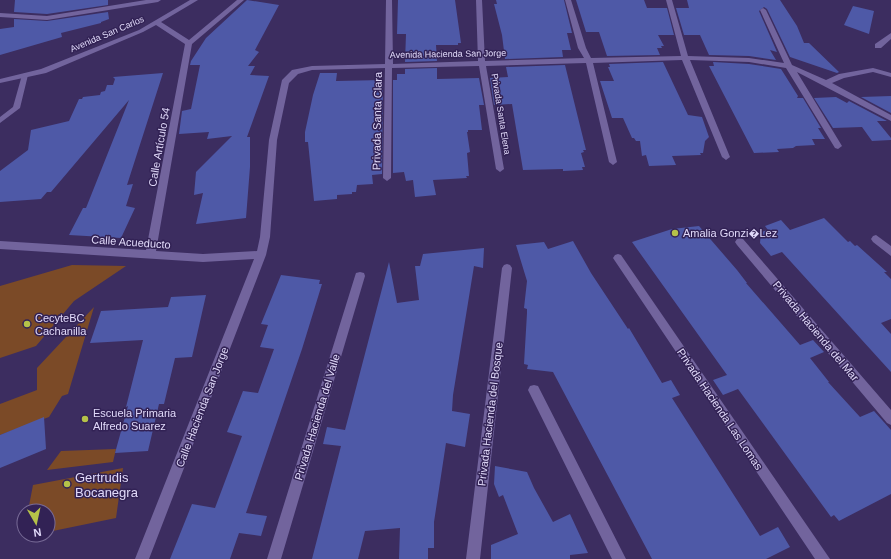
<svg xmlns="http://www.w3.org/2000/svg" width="891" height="559" font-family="Arial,sans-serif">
<rect width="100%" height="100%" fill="#3c2d60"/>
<!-- green -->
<path fill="#7b4a27" d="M72 265 126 266 74 301 36 346 0 358V286Z
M94 307 68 394 62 396 49 417 0 435V404L37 390V368Z
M116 449 113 462 47 470 61 451Z
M123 468 116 518 48 532V511H28L33 485Z"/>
<!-- building -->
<path fill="#4e59a7" d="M15 0H108V5L47 14 14 12Z
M247 0 279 5 255 50 259 52 248 66H255L250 75 269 76 247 137H250V167L246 218 196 224 203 193 194 195 196 172 232 136 207 139 209 132 179 134 182 111 191 109 200 65H190L191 61 206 38Z
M398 0H455L461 43H458V45H436L437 61 405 62 406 34H397Z
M496 0H564L572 33H567L571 50H562L563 57 505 59 502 35 494 4H497Z
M576 0H644L647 8H667L674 35H658L664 46H661L662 48H657L660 55 607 56 599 32H586Z
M687 0H780L797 26 804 43H809L839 72 837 73 790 57 767 9 764 7 759 11 777 52 770 50 776 60 749 56 709 55 700 35H684L676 8H689Z
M853 6 874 11 869 34 844 25Z
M108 12 109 19 101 22V23L61 33 62 37 0 55V29L14 27V19L47 21Z
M663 62 688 115 702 117 709 137 705 141 703 153H700L701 155 672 156 676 165 649 166 646 155 642 156 640 141H636L634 138H632L623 118H612L600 81H614L608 67H610L609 64Z
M713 62 749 64 781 69 798 96 797 98H803L821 128H818L825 139H812L815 145 796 146 793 148 777 149 779 152 754 153 709 66H714Z
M565 65 586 150H583L584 152 581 153 585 167H582L583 170 563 171V169L523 170 512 104 494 105 490 78 508 77 506 67Z
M437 68V79L479 78 484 105H479L482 130H468V132H467L470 152 467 153 469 176H466L467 178 433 180 436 195 415 197 413 180 406 181 404 172 393 173V80H397V74H405V69Z
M163 73 127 185 133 184 126 206 135 208 121 238 69 235 83 208H86L129 100 51 192H47L41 199 0 202V171L28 150 31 130 69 121 79 99H82L83 97 100 95 101 92 105 91 107 85H113L115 79 113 77Z
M320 73H337L336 81 383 80 382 174 372 175 373 184 357 185 356 192H352V194L337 195V199L314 201 308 142H305V132L313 95Z
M891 96V113L861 97Z
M836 97 847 103 849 101 887 121H877L891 138V140L872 141 862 127 833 128 814 98Z
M824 218 848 242 850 241 855 246 857 245 887 272H884L891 279V319L881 323 891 334V372L782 252 771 256 760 243 761 232 768 230 765 226 781 220 790 230Z
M699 226 737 270 747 283H746L800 345 813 340 824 352 810 358 829 382H828L860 417 874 411 891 430V494L839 521 834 515 831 517 738 389 723 395 713 380 727 375 632 242 672 229Z
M573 241 591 273 628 329 629 328 662 383 671 380 680 395 672 398 760 536 778 527 790 547 766 559H652L553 372 527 369 528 365 524 364 527 313V309L524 308 527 281 516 245 544 242 548 249Z
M484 248 483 268 474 266 453 395 452 411 470 414 465 447 446 443 434 522V548H428V559H399L400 528 365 531 358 559H312L341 446 323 444 327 427 345 430 389 262 397 303 419 300 415 266H420L423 254Z
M281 275 320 280 319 284H322L302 349 246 513 267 516 261 536 239 533 230 559H170L192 504 215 508 242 436 227 432 243 391 258 393 274 349 260 347 268 325 261 324Z
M206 295 192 357 175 358 164 404H159L148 451 115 453 128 406 126 407 143 340 90 343 101 311 168 307 171 297Z
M44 417 46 449 0 468V435Z
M495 466 527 472 534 488 553 522 570 514 588 553 570 555V559H491V545L518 534 503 495 499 497 494 484Z"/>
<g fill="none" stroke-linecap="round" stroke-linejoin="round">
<!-- service -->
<path fill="#72649d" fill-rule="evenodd" d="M25 73 28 75 20 108 0 123V117L13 107 22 75Z"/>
<!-- minor -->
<path fill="#72649d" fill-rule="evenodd" d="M146 0H161L158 2 47 20 0 17V13L47 16Z
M190 0H198L161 22 189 40 237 0H244L192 44 156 251 203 254 257 251 260 237 269 140 282 80 292 70 312 66 385 64 386 0H392L393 64 478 61 476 0H482L485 61 584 58 578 48 565 0H571L586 48 591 58 681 56 666 0H672L688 56 749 58 784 63 760 10 763 8 766 10 792 65 826 80 839 74 873 68 891 73V77L873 72 844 78 832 83 891 115V121L797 72 842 146 838 149 835 148 786 68 749 62 690 60 730 157 726 160 722 157 682 60 593 63 617 162 613 165 609 162 586 63 486 66 504 169 500 172 496 169 479 66 392 68 391 178 387 181 383 178 385 68 312 70 298 74 289 83 277 140 270 237 266 255 149 559H135L254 259 203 262 0 249V241L146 250 185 44 156 25 143 32 46 73 0 83V79L41 69 139 30Z
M891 33V39L881 48H875V44Z
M876 235 891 246V256L873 242 871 239 873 236Z
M740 238 743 239 891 410V425L887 423 737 245 735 242 737 239Z
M618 254 621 255 830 559H815L615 261 613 258 615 255Z
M507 264 510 265 512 268 480 559H466L502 268 504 265Z
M360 272 364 273 365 276 281 559H267L355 276 356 273Z
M534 385 538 386 626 559H612L530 394 528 390 530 386Z"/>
</g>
<!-- markers -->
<g fill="#b5c249" stroke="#322255" stroke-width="1.5">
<circle cx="675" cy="233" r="4"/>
<circle cx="27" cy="324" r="4"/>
<circle cx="85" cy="419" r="4"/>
<circle cx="67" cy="484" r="4"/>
</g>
<g text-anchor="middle" stroke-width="3" stroke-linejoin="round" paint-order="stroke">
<!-- far-street labels -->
<g font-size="9" fill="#e0d9f9" stroke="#322255">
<text transform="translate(107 34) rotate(-23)" y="3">Avenida San Carlos</text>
<text transform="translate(448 54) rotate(-1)" y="3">Avenida Hacienda San Jorge</text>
<text transform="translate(501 114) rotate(81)" y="3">Privada Santa Elena</text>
</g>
<!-- street labels -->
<g font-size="11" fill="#e0d9f9" stroke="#322255">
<text transform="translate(377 121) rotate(-89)" y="4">Privada Santa Clara</text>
<text transform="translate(159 147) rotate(-80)" y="4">Calle Artículo 54</text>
<text transform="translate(131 242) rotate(4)" y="4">Calle Acueducto</text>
<text transform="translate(816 331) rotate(50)" y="4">Privada Hacienda del Mar</text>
<text transform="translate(202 407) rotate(-69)" y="4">Calle Hacienda San Jorge</text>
<text transform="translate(720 409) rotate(56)" y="4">Privada Hacienda Las Lomas</text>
<text transform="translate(490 414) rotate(-83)" y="4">Privada Hacienda del Bosque</text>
<text transform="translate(317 417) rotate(-73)" y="4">Privada Hacienda del Valle</text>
</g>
<!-- poi labels -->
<g font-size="11" fill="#e0d9f9" stroke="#322255" text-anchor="start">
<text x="683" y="237">Amalia Gonzi�Lez</text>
<text x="35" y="322">CecyteBC<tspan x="35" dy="13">Cachanilla</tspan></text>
<text x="93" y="417">Escuela Primaria<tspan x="93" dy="13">Alfredo Suarez</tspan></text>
</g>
<!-- near-poi labels -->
<g font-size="13" fill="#e0d9f9" stroke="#322255" text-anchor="start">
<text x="75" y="482">Gertrudis<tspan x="75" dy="15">Bocanegra</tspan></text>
</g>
</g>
<!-- north arrow -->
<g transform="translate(36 523) rotate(171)"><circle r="19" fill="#322255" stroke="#786b97"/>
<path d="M0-3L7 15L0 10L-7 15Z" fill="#b5c249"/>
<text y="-6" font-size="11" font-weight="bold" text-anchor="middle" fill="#e0d9f9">N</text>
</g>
</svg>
